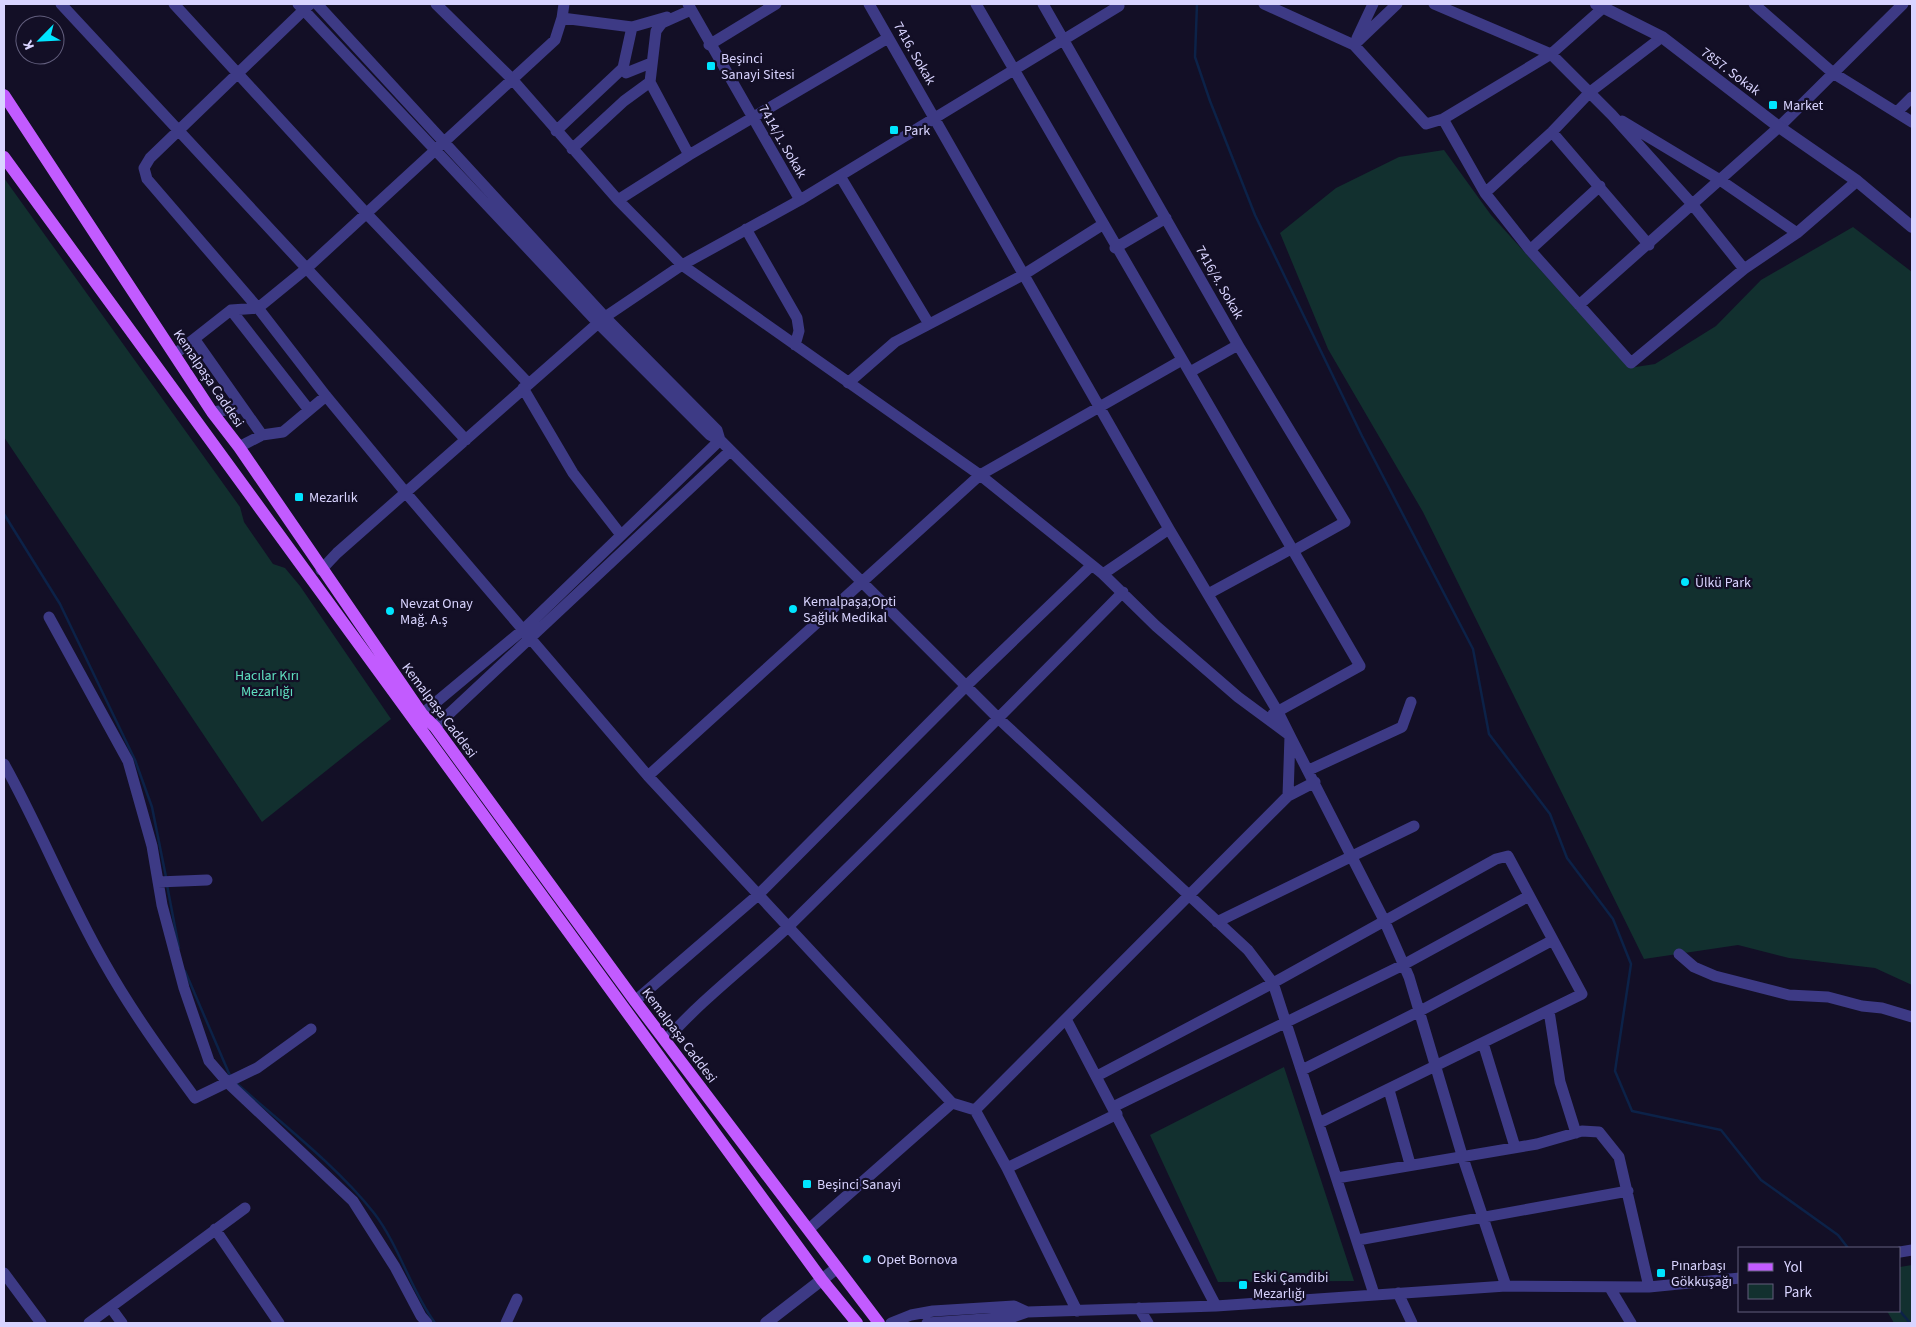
<svg xmlns="http://www.w3.org/2000/svg" width="1916" height="1327" font-family="'Source Sans 3',sans-serif">
<rect width="100%" height="100%" fill="#130f26"/>
<!-- green -->
<path fill="#12302f" d="M1444 150 1491 215 1629 368 1655 364 1716 326 1761 280 1853 227 1912 272V985L1875 968 1789 958 1738 945 1644 959 1423 512 1328 349 1280 233 1336 188 1399 157Z
M4 178 240 507 244 522 273 564 285 568 300 586 391 719 262 822 4 437Z
M1284 1067 1354 1281 1218 1282 1150 1135Z
M1912 1265V1323H1894L1887 1311H1900V1267Z"/>
<g fill="none" stroke-linecap="round" stroke-linejoin="round">
<!-- stream -->
<path stroke="#0c2248" stroke-width="2.5" d="M1197 4 1195 57 1210 101 1255 215 1362 436 1473 649 1489 734 1550 814 1567 858 1613 919 1631 964 1615 1071 1632 1111 1721 1130 1761 1180 1838 1235 1848 1248
M4 514 60 604 135 760 152 807 166 877
M167 885 179 948
M185 971 231 1078
M235 1082C280 1122 337 1166 374 1213 400 1247 410 1289 435 1323
M1900 1311 1910 1323"/>
<!-- minor -->
<path stroke="#3d3a85" stroke-width="11" d="M61 4 466 440
M174 4 365 212 528 383
M298 4 598 323 710 435 720 440 999 719 1248 950 1273 983 1374 1294
M310 4 150 158 144 168 147 179 258 308 326 396 406 493 648 776 952 1103 975 1110 1288 796 1290 736 1278 712 1169 529 869 4
M317 4 605 317 717 430 720 440
M436 4 512 79 618 200 682 265 980 475 1103 574 1156 626 1238 697 1288 734
M688 4 800 200
M976 4 1360 666 1273 714
M1043 4 1238 345 1345 522 1293 551
M1264 4 1354 45 1426 124 1443 119 1551 54 1604 7
M1434 4 1551 54 1612 115 1692 204 1744 269
M1754 4 1833 73 1912 122
M562 18 632 27
M1357 38 1373 4
M709 45 776 4
M1354 45 1397 4
M626 73 651 63
M650 82 689 155
M1897 112 1912 97
M1443 119 1485 193 1530 250 1631 363 1744 269 1797 233 1857 181
M1622 121 1720 180 1797 233
M556 131 623 68 632 27 667 17
M1552 132 1649 245
M572 149 624 101 650 82 656 31 662 23 691 10
M840 176 929 324
M1485 193 1552 132 1590 92 1662 37
M618 200 689 155 888 38
M746 229 797 318 799 331 795 345
M1115 248 1166 218
M1530 250 1600 186
M1579 305 1779 127 1903 4
M231 310 309 410
M195 340 262 435
M175 354 231 310 258 308 307 268 555 40 562 18 564 4
M1190 372 1238 345
M848 383 895 342 1023 275 1102 225
M523 388 573 473 621 535
M212 412 241 408
M239 447 262 435 283 432 326 396
M321 570 337 553 605 317 682 265 800 200 1119 6
M1103 574 1169 529
M1208 594 1291 549
M49 617 128 761 152 846 162 905 184 988 209 1061 228 1083 353 1201 395 1267 421 1316 427 1323
M422 714 524 629 720 440
M435 727 730 451
M1290 736 1384 920 1409 977 1462 1155 1506 1286
M4 764C40 828 67 898 104 962 131 1010 162 1053 195 1098L257 1068 311 1029
M1309 770 1402 727 1411 702
M648 776 980 475 1182 360
M1288 796 1315 782
M158 882 207 880
M1217 922 1414 826
M1679 954 1694 967 1715 976 1789 995 1828 997 1862 1006 1882 1008 1912 1017
M635 1001 758 895 966 686 1092 565
M1549 1011 1560 1082 1576 1133
M1066 1019 1216 1306
M665 1041C703 998 749 964 790 925 902 815 1013 704 1123 592
M1483 1043 1515 1147
M1302 1070 1420 1011 1553 940
M1097 1076 1273 983 1496 859 1508 856 1582 994 1319 1123
M1389 1090 1410 1164
M1113 1107 1403 965 1529 896
M975 1110 1007 1168 1077 1311
M1007 1168 1117 1114
M1337 1178 1537 1144 1582 1131 1599 1132 1619 1157 1649 1287
M215 1229 279 1323
M809 1229 952 1103
M1358 1240 1628 1191
M1900 1252 1912 1250
M4 1273 41 1323
M1610 1288 1631 1323
M1398 1293 1412 1323
M111 1308 122 1323
M1139 1308 1148 1323
M89 1323 245 1208
M506 1323 517 1299
M891 1323 911 1315 933 1311 1014 1306 1027 1312
M927 1323 1013 1317 1027 1312 1216 1306 1506 1286 1649 1287 1740 1278"/>
<!-- tertiary -->
<path stroke="#3d3a85" stroke-width="12" d="M1596 4 1662 37 1779 127 1857 181 1912 227
M766 1323 837 1268"/>
<!-- primary -->
<path stroke="#c25bff" stroke-width="12" d="M4 95 212 412 239 447 422 714 435 727 635 1001 879 1323
M4 157 822 1280 857 1323"/>
</g>
<!-- markers -->
<g fill="#00e5ff" stroke="#130f26" stroke-width="2">
<rect x="706" y="61" width="10" height="10" rx="2.5"/>
<rect x="1768" y="100" width="10" height="10" rx="2.5"/>
<rect x="889" y="125" width="10" height="10" rx="2.5"/>
<rect x="294" y="492" width="10" height="10" rx="2.5"/>
<circle cx="1685" cy="582" r="5"/>
<circle cx="793" cy="609" r="5"/>
<circle cx="390" cy="611" r="5"/>
<rect x="802" y="1179" width="10" height="10" rx="2.5"/>
<circle cx="867" cy="1259" r="5"/>
<rect x="1656" y="1268" width="10" height="10" rx="2.5"/>
<rect x="1238" y="1280" width="10" height="10" rx="2.5"/>
</g>
<g text-anchor="middle" stroke-width="4.5" stroke-linejoin="round" paint-order="stroke">
<!-- street labels -->
<g font-size="14" fill="#d9d4ff" stroke="#130f26">
<text transform="translate(915 53) rotate(60)" y="5">7416. Sokak</text>
<text transform="translate(1731 71) rotate(37)" y="5">7857. Sokak</text>
<text transform="translate(783 141) rotate(60)" y="5">7414/1. Sokak</text>
<text transform="translate(1220 282) rotate(60)" y="5">7416/4. Sokak</text>
<text transform="translate(209 378) rotate(56)" y="5">Kemalpaşa Caddesi</text>
<text transform="translate(440 710) rotate(53)" y="5">Kemalpaşa Caddesi</text>
<text transform="translate(680 1035) rotate(53)" y="5">Kemalpaşa Caddesi</text>
</g>
<!-- poi labels -->
<g font-size="14" fill="#d9d4ff" stroke="#130f26" text-anchor="start">
<text x="721" y="63">Beşinci<tspan x="721" dy="16">Sanayi Sitesi</tspan></text>
<text x="1783" y="110">Market</text>
<text x="904" y="135">Park</text>
<text x="309" y="502">Mezarlık</text>
<text x="1695" y="587">Ülkü Park</text>
<text x="803" y="606">Kemalpaşa;Opti<tspan x="803" dy="16">Sağlık Medikal</tspan></text>
<text x="400" y="608">Nevzat Onay<tspan x="400" dy="16">Mağ. A.ş</tspan></text>
<text x="817" y="1189">Beşinci Sanayi</text>
<text x="877" y="1264">Opet Bornova</text>
<text x="1671" y="1270">Pınarbaşı<tspan x="1671" dy="16">Gökkuşağı</tspan></text>
<text x="1253" y="1282">Eski Çamdibi<tspan x="1253" dy="16">Mezarlığı</tspan></text>
</g>
<!-- park labels -->
<g font-size="14" fill="#5fe0c0" stroke="#130f26">
<text x="267" y="680">Hacılar Kırı<tspan x="267" dy="16">Mezarlığı</tspan></text>
</g>
</g>
<!-- border -->
<rect width="1916" height="1327" fill="none" stroke="#d9d4ff" stroke-width="10"/>
<!-- legend -->
<rect x="1738" y="1247" width="162" height="65" fill="#130f26" stroke="#625e7d"/>
<rect x="1748" y="1263" width="25" height="8" fill="#c25bff" stroke="#625e7d"/>
<text x="1784" y="1272" font-size="15" fill="#d9d4ff">Yol</text>
<rect x="1748" y="1284" width="25" height="15" fill="#12302f" stroke="#625e7d"/>
<text x="1784" y="1297" font-size="15" fill="#d9d4ff">Park</text>
<!-- north arrow -->
<g transform="translate(40 40) rotate(246)"><circle r="24" fill="#130f26" stroke="#625e7d"/>
<path d="M0-4L9 19L0 12L-9 19Z" fill="#00e5ff"/>
<text y="-8" font-size="14" font-weight="bold" text-anchor="middle" fill="#d9d4ff">K</text>
</g>
</svg>
